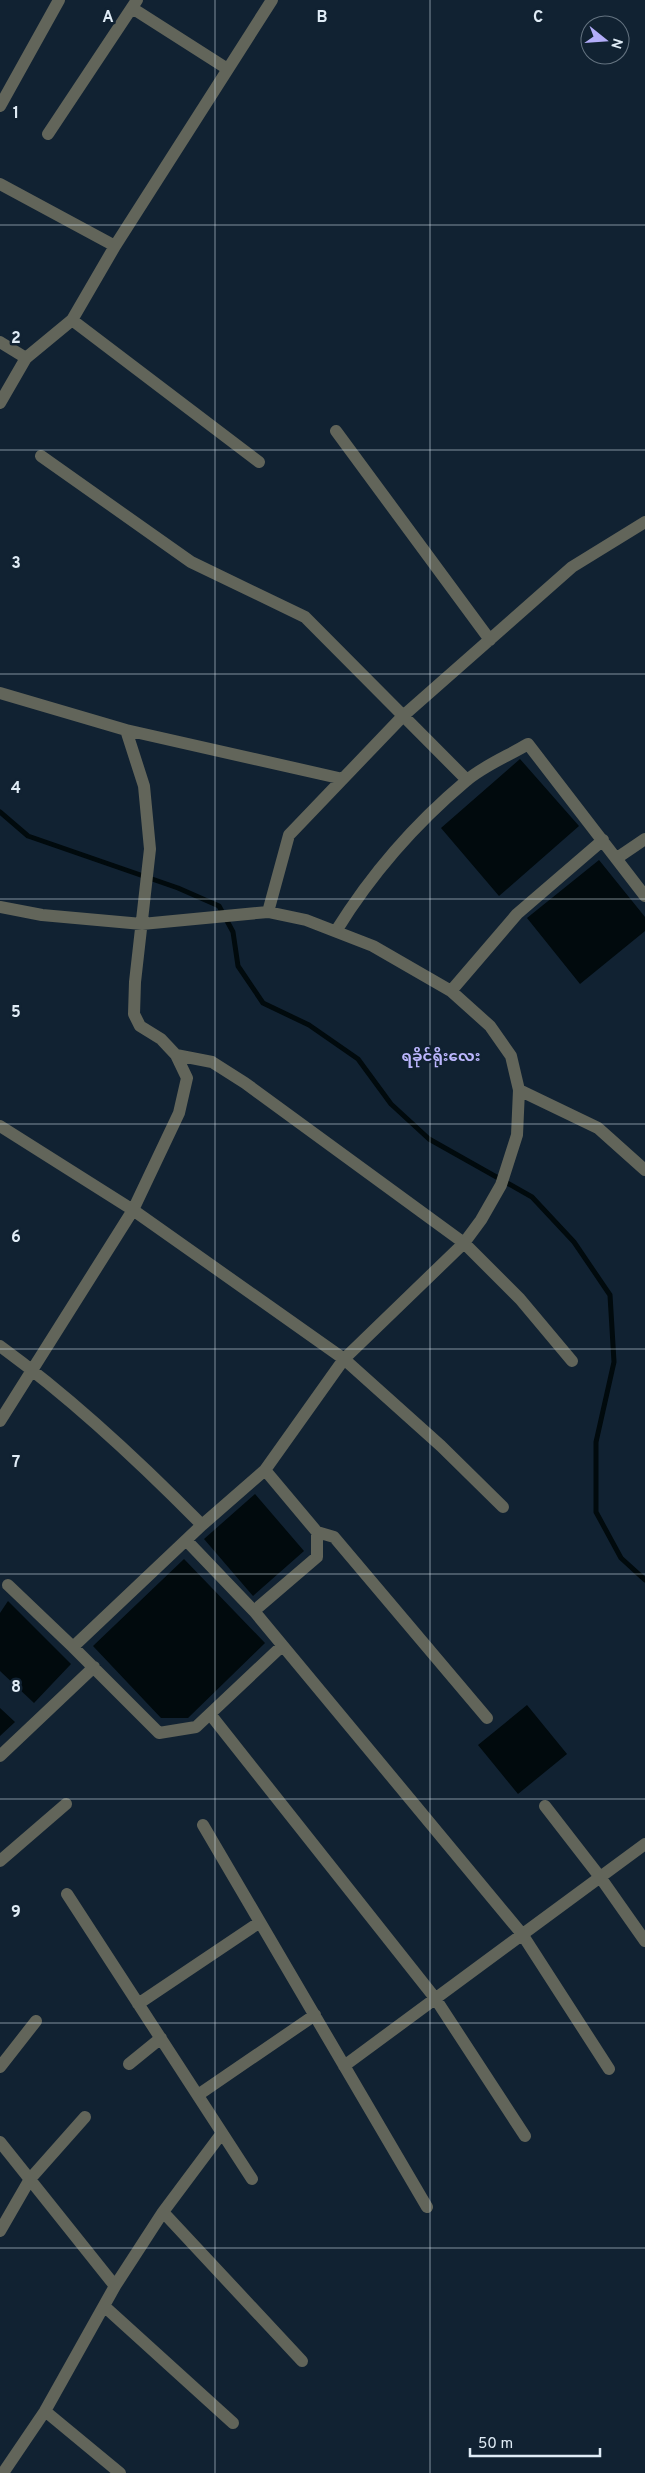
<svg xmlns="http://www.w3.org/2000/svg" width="645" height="2473" font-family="Overpass,'Noto Sans Myanmar',sans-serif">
<rect width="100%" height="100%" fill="#112232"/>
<!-- water -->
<path fill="#010a0d" d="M520 759 579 826 499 896 441 828Z
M599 860 645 917V931L580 984 527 918Z
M255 1494 304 1551 253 1596 204 1539Z
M184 1559 265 1643 188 1718H161L93 1646Z
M8 1601 71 1664 34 1703 0 1671V1613Z
M527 1705 567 1754 518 1794 478 1745Z
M0 1708 15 1722 0 1736Z"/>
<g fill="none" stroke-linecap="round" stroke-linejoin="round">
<!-- stream -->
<path stroke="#010a0d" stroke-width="5" d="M0 812 28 836 178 888 219 906 233 932 238 966 263 1003 309 1025 358 1059 391 1104 429 1139 532 1197 574 1242 610 1295 614 1362 596 1442V1512L621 1558 645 1580"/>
<!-- minor -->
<path stroke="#62655a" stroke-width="12" d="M132 8 226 68
M0 106 59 0
M48 134 137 0
M0 184 115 246
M72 320 259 462
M0 342 26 358
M0 403 26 358 72 320 115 246 272 0
M336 431 490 640
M41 456 191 562 305 617 467 780
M0 693 126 730 144 786 150 849 135 982 134 1014 140 1026 161 1039 176 1055 187 1078 179 1113 133 1210 0 1421
M126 730 343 779
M617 858 645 839
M0 907 42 915 142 924 268 912 306 920 373 946 451 991 490 1026 511 1056 519 1090 517 1135 501 1185 481 1220 464 1243 344 1359 265 1470 202 1525 73 1647
M268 912 289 835 403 716 572 567 645 522
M336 931C370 876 416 823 466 781 483 766 508 756 528 744L645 896
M451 991 517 914 603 840
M176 1055 212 1062 245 1083 464 1243 520 1299 572 1361
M519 1090 598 1128 645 1170
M0 1126 133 1210 344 1359 441 1446 503 1507
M0 1346C73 1399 139 1461 202 1525
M265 1470 317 1532 334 1537 487 1718
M186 1540 254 1611 522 1934 609 2069
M8 1585 73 1647 159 1733 196 1727 282 1646
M254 1611 317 1557V1532
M210 1714 435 1998 525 2136
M0 1756 94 1667
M545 1806 600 1877 645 1941
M203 1825 427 2207
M0 1861 66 1804
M67 1894 252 2179
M138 2004 260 1922
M129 2064 161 2038
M344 2066 645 1844
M0 2067 36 2021
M198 2095 315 2015
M0 2142 115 2286
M163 2212 302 2361
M0 2231 30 2179 85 2117
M104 2306 233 2423
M45 2411 120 2473
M3 2473 45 2411 115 2286 163 2212 222 2133"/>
</g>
<!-- grid -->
<path fill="none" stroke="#e0ecf6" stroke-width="1" stroke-opacity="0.55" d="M215 0V2473M430 0V2473M0 225H645M0 450H645M0 674H645M0 899H645M0 1124H645M0 1349H645M0 1574H645M0 1799H645M0 2023H645M0 2248H645"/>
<g text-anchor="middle" stroke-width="5" stroke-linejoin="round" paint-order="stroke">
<!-- quarter labels -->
<g font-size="15" font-weight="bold" fill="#bbb6fd" stroke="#112232">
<text x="441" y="1061">ရခိုင်ရိုးလေး</text>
</g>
</g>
<g font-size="16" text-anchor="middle" font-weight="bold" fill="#e0ecf6" stroke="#112232" stroke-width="5" stroke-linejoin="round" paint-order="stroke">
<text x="108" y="22">A</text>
<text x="322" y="22">B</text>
<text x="538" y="22">C</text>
<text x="16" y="118">1</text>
<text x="16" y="343">2</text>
<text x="16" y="568">3</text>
<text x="16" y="793">4</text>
<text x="16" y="1017">5</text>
<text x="16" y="1242">6</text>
<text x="16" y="1467">7</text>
<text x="16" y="1692">8</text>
<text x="16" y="1917">9</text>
</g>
<!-- north arrow -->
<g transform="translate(605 40) rotate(107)"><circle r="24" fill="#112232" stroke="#647380"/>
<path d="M0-4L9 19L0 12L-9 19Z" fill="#b3adf9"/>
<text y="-8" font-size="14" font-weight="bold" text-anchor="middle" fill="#e0ecf6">N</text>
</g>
<!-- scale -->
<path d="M470 2448v8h130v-8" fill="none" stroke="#e0ecf6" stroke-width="2.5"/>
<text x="478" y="2448" font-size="15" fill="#e0ecf6" stroke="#112232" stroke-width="4" paint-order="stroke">50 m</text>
</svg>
